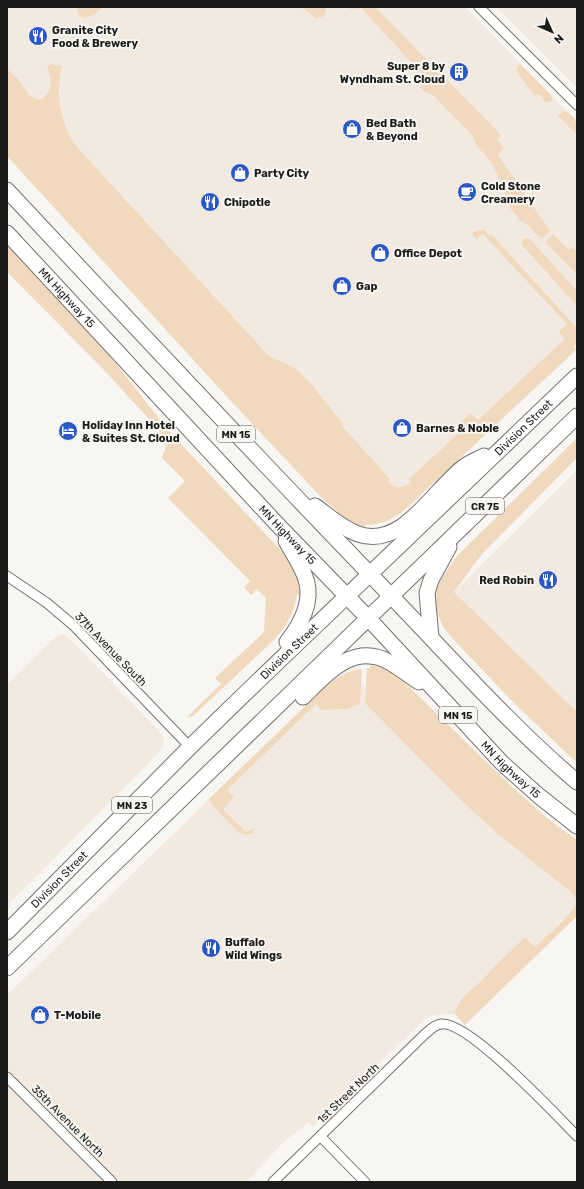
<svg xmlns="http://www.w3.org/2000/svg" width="584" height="1189" font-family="Rubik,sans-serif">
<rect width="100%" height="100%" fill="#f8f6f3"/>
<!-- built -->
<path fill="#f2eae1" d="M7 7H465L577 121 576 350 402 512 384 522 372 525H365V528L347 520 322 498 231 401 7 156Z
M496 7H577V88Z
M577 470V712L454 592Z
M63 634 69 638 161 733 164 739 163 745 159 752 146 766 7 906V684L58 635Z
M349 672 577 883V906L559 923 557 927 551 933 548 934 535 947 525 937 490 971 487 976 465 996 460 1002 455 1014 434 1015 425 1019 313 1127 308 1123 284 1142 246 1182H7V995L325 687 340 676Z"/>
<!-- green -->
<path fill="#f0d9bc" d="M77 7H83L85 9 88 7H103C95 14 79 27 77 7Z
M302 7H326L325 14 322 17 315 18Z
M348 7H375L501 135 497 139 504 148 498 155 550 231 542 239 525 223 517 219 519 217C508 209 509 204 505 193 501 182 496 171 490 161 483 151 475 148 473 136L433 95 425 92 420 87 421 82 425 77 361 8 350 9Z
M51 64 62 66C55 94 60 122 76 146L268 355C276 361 288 363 296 369 315 385 327 406 344 424L342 426 390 479 388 482C395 489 403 489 411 482L409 479 463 429 459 424 470 413 478 420 565 339 560 333V330L567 324 483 234 477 239 473 237V232L475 231 486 230V234L493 236 574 325 577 328V343L573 347 576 350 402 512C391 520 379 525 365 525V528L347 520 322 498 231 401 7 156V69L18 79 30 96 39 100C54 94 52 80 47 67Z
M520 64 551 95 552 100 550 102 546 103 539 94 535 96 518 74C516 70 516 68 520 64Z
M563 111 567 112 577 121V135L558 116Z
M553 234 569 250 573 247 577 251V274L545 242Z
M524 238 530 239 577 291V306L522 245V242Z
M7 244 106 351 169 431 287 557 299 578 302 595H297C294 612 287 625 276 638L193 716 187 717 221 684 215 678 264 632 266 598 257 589 251 595 244 587 250 581 168 498 185 481 162 458 166 446 163 436 160 431 103 369 7 272Z
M577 438V458L482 554 454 592 577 712V763L515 704 452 638 444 628 436 611 434 603 437 588 440 581 457 556Z
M370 665 382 668 398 676 510 785 548 819 577 840V916L465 1025 460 1020 455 1014C459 994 480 986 490 971L525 937 535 947 548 934 551 933 575 907C577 900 576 897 571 892L499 835 462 801 365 703 367 668H370Z
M362 669 360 704 348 709 322 710 316 704 227 790 234 797 223 809 246 832 255 828 253 833 247 835 239 832 212 805 209 799 325 687C336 678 348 670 362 669Z"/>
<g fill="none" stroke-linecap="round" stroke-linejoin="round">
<defs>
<path id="minor" d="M479 7 577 105
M7 576 47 603 73 625 190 747
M7 1077 112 1182
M320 1136 365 1182
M273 1182 425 1034C430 1030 434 1025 441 1024 468 1020 556 1115 577 1136"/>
<g id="trunk">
<path d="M7 190C135 327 263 464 393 598 453 660 511 726 577 782"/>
<path id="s1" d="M7 233 276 523 368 618 502 763 539 796 577 826"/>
<path d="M315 506C329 516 341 528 358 534 403 550 434 488 465 466 471 462 478 459 484 456"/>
<path d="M286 541C292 552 299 562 304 574 315 598 302 623 287 642"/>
<path d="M431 637 427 593 431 580 449 547"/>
<path d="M303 697C328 673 354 641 391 663 401 669 410 676 419 682"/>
<path id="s2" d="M7 932 190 747 259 680 577 376"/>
<path d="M7 968 577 416"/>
</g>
</defs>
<!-- minor casing -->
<use href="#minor" stroke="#74726f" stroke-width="11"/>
<!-- trunk casing -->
<use href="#trunk" stroke="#74726f" stroke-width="17"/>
<!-- minor -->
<use href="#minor" stroke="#fff" stroke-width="9"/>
<!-- trunk -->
<use href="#trunk" stroke="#fff" stroke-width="15"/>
</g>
<!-- icons -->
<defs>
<symbol id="restaurant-disc" viewBox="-11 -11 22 22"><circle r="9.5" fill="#2957c5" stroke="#f8f6f3"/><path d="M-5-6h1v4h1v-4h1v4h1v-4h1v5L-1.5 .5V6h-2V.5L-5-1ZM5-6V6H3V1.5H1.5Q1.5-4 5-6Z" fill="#fff"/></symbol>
<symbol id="building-disc" viewBox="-11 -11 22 22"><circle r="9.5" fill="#2957c5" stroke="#f8f6f3"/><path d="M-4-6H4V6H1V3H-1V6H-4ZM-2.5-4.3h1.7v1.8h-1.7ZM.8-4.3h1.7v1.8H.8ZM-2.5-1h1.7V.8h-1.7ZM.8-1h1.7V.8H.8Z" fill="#fff"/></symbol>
<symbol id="shop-disc" viewBox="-11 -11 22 22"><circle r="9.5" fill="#2957c5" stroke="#f8f6f3"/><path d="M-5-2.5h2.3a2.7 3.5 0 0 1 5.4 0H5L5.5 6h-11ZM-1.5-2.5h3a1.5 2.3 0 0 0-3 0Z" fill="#fff"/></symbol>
<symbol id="cafe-disc" viewBox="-11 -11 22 22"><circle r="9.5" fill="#2957c5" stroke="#f8f6f3"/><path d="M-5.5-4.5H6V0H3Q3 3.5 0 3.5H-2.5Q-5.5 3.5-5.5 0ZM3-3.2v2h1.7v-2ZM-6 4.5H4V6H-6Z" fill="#fff"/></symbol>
<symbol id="hotel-disc" viewBox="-11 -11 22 22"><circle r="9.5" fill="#2957c5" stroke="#f8f6f3"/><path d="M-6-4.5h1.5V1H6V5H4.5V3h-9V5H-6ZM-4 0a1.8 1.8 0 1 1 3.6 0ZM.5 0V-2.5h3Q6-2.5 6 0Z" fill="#fff"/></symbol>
</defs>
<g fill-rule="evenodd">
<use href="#restaurant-disc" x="27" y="25" width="22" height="22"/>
<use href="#building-disc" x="448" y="61" width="22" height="22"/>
<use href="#shop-disc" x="341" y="118" width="22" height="22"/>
<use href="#shop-disc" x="229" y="162" width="22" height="22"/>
<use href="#cafe-disc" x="456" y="181" width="22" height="22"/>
<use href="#restaurant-disc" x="199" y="191" width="22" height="22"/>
<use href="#shop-disc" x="369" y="242" width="22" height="22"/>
<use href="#shop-disc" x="331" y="275" width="22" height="22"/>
<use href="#shop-disc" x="391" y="417" width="22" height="22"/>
<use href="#hotel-disc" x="57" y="420" width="22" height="22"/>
<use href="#restaurant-disc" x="537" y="569" width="22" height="22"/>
<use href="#restaurant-disc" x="200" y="937" width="22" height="22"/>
<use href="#shop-disc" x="29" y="1004" width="22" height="22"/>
</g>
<g text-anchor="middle" stroke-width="4" stroke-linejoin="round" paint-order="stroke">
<!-- shield labels -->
<g fill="#f8f6f3" stroke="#5d5d5a" stroke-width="1">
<rect x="217" y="426" width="38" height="16" rx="3"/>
<rect x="466" y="498" width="38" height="16" rx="3"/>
<rect x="439" y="707" width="38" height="16" rx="3"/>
<rect x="112" y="797" width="40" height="16" rx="3"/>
</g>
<g font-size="10" font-weight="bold" fill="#1b1b19">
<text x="236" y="438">MN 15</text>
<text x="485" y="510">CR 75</text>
<text x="458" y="719">MN 15</text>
<text x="132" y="809">MN 23</text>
</g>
<!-- poi labels -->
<g font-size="11" font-weight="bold" fill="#1b1b19" stroke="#f8f6f3" text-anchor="start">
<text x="52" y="34">Granite City<tspan x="52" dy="13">Food &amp; Brewery</tspan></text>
<text x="445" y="70" text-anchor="end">Super 8 by<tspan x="445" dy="13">Wyndham St. Cloud</tspan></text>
<text x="366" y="127">Bed Bath<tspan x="366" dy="13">&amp; Beyond</tspan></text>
<text x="254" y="177">Party City</text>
<text x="481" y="190">Cold Stone<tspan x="481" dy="13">Creamery</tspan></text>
<text x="224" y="206">Chipotle</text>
<text x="394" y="257">Office Depot</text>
<text x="356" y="290">Gap</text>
<text x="82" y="429">Holiday Inn Hotel<tspan x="82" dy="13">&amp; Suites St. Cloud</tspan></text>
<text x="416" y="432">Barnes &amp; Noble</text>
<text x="534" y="584" text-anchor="end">Red Robin</text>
<text x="225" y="946">Buffalo<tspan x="225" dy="13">Wild Wings</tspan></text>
<text x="54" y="1019">T-Mobile</text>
</g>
<!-- street labels -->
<g font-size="11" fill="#1b1b19" stroke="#f8f6f3">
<text dy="4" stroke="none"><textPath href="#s1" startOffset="88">MN Highway 15</textPath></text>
<text dy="4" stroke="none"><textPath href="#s2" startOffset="722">Division Street</textPath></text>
<text dy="4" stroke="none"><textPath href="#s1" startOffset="412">MN Highway 15</textPath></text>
<text transform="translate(111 649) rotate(46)" y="4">37th Avenue South</text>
<text dy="4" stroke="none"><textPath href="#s2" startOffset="398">Division Street</textPath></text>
<text dy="4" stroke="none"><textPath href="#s1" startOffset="736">MN Highway 15</textPath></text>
<text dy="4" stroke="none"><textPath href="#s2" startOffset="74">Division Street</textPath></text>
<text transform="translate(348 1093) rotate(-44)" y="4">1st Street North</text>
<text transform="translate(68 1121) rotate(45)" y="4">35th Avenue North</text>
</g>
</g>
<!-- border -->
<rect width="584" height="1189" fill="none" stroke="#1b1b19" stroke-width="16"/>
<!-- north arrow -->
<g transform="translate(552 32) rotate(135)" stroke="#f8f6f3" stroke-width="3" paint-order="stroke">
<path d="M0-3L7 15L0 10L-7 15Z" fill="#1b1b19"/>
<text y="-6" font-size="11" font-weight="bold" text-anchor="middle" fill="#1b1b19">N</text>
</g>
</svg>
